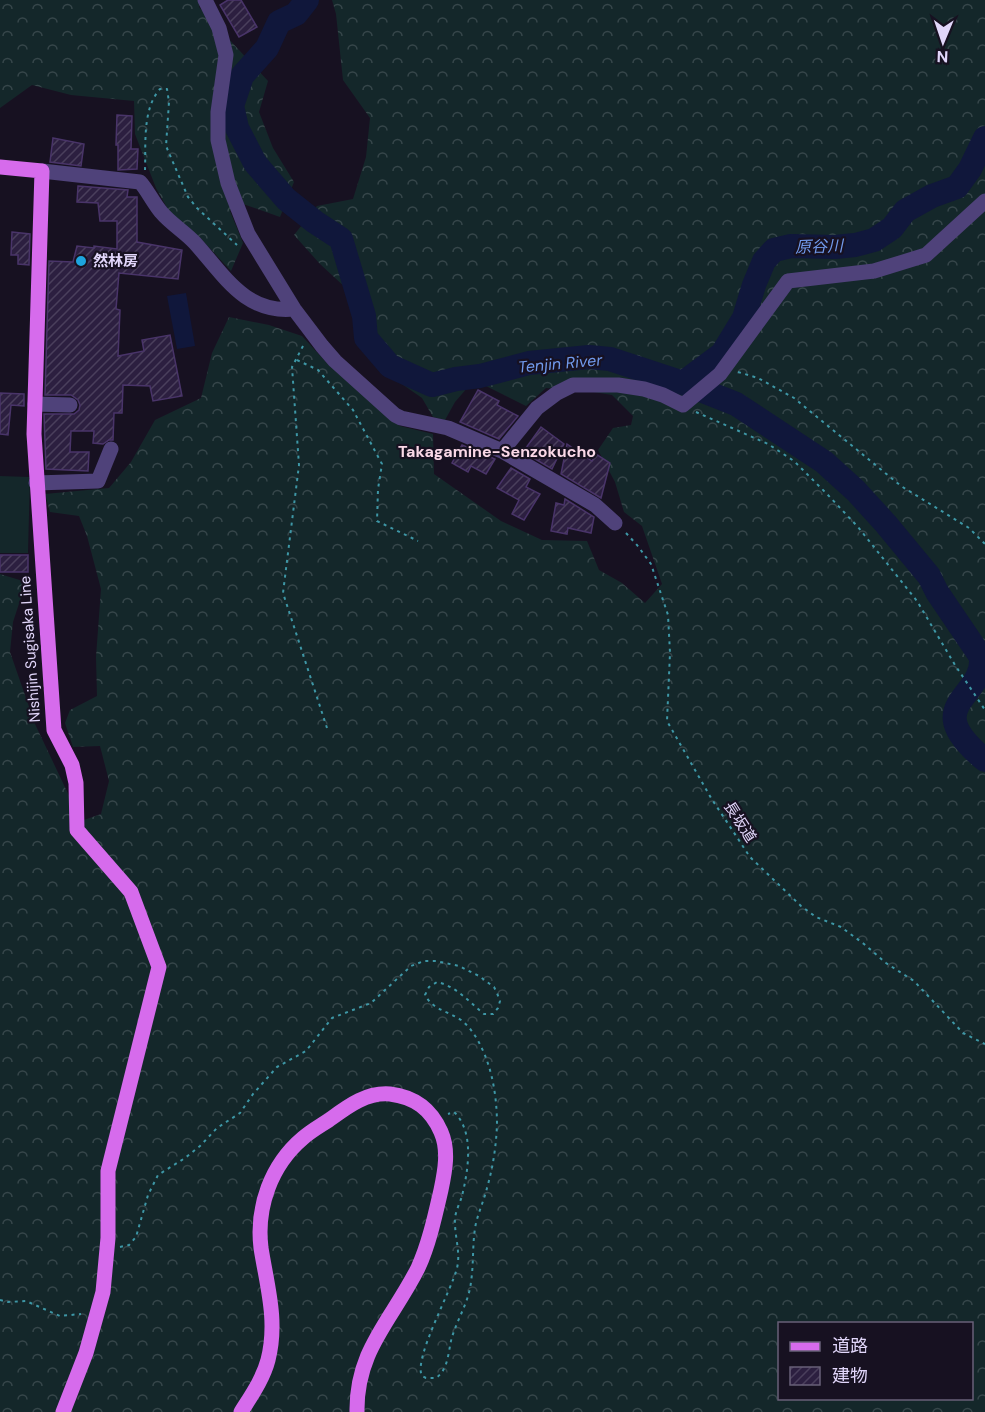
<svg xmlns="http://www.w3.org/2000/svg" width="985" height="1412" font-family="'DM Sans','Noto Sans JP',sans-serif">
<defs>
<pattern id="forest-crowns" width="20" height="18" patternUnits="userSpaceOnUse" patternTransform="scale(1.5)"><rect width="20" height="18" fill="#14272a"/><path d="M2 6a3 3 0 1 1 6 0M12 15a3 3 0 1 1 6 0" fill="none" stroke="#36464a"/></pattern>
<pattern id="building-hatch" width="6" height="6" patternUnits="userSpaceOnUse" patternTransform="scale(1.5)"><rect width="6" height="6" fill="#2c1f40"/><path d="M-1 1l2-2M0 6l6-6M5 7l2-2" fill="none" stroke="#4a3f5c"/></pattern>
</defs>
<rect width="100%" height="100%" fill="#171121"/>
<!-- grass -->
<path fill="#14272a" d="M0 476 30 477 28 553H0Z"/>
<!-- forest -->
<path fill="url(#forest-crowns)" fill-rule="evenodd" d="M0 0H203L199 7 268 81 259 112 273 148 294 182 280 217 243 204 230 211 243 243 231 271 203 241 170 213 156 188 135 134 134 101 71 95 32 85 0 108Z
M332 0H985V1412H0V574L26 582 13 622 10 652 35 724 81 821 101 814 109 781 100 746 73 747 65 723 70 710 97 696 96 657 101 589 87 536 79 516 50 512 45 494 109 488 131 462 155 420 201 398 212 353 229 317 269 325 302 336 326 362 400 426 433 434 434 474 501 521 542 540 587 541 599 570 622 583 645 603 662 584 642 526 624 512 615 482 598 450 613 428 631 425 633 416 612 395 588 391 546 388 526 406 474 380 455 402 445 420 433 417 422 398 399 382 365 351 347 289 320 264 294 235 317 206 353 199 366 157 370 118 343 80 336 14ZM780 1324H972V1398H780Z"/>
<!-- water -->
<path fill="#10173b" d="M186 293 195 346 177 349 167 296Z"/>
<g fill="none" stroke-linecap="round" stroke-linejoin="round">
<!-- river -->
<path stroke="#10173b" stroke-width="24" d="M307 0 296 14 279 22 267 48 242 76 232 106 237 128 255 163 286 199 315 222 341 239 364 316 366 338 390 366 432 385 456 379 480 376 529 363 589 357 610 359 683 383 736 404 824 462 856 491 886 524 929 576 937 592 981 657C985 699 917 704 985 760
M683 383 722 354 744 318 754 285 764 261 774 250 791 246 835 247 855 245 874 240 892 228 905 211 932 196 957 187 970 169 985 138"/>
</g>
<!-- building -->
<path fill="url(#building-hatch)" stroke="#493469" stroke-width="1.5" d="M228 0H241L257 27 239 37 220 5Z
M117 115 132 116 131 149H138L137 169 118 170V145H116Z
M53 138 84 144 81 166 50 162Z
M78 186 128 190 127 197H137V242L182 250 178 279 119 273 116 309 120 310 118 356 144 351 142 340 170 335 182 396 153 401 150 386 123 385 122 413H114L113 440H109L103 444 93 443 94 431H71L70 452H89L88 471 46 469 44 414H74L79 410 80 405 78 400 71 395H45L49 261 73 262 77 246 94 248V246L117 249V221H100L98 203 77 202Z
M12 232 30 234 29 265 18 264V255H11Z
M478 390 499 401 497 405 518 416 499 439 460 422Z
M0 393 24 394V406L11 405 8 435 0 434Z
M541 427 564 444 552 469 523 452Z
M567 444 592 461 596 454 610 463 601 498 561 474Z
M462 445 495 459 486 474 471 466 468 472 452 463Z
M511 468 530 479 526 487 540 494 524 520 512 514 519 500 497 488Z
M565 499 594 517 591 533 568 528 567 534 551 531 556 503 564 505Z
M0 555H28V572H0Z"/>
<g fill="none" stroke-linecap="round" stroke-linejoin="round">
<!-- path -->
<path stroke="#3e97a6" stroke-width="2" stroke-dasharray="3 4.5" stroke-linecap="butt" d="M145 170C146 145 142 109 160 89H167L169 102 166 146 188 197 197 208 237 245
M303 346 292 367 299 465 283 593 327 728
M297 360 318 370 353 410 382 464 378 489 377 521 418 541
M738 372 758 378 794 398 901 486 969 528 985 544
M696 412 768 444 794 461 827 494 858 527 917 601 955 665 985 710
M626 533 637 545 651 564 668 615 670 653 667 721 711 798 750 857 801 906 816 917 841 927 864 944 886 963 914 981 963 1033 985 1044
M120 1247 129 1245 136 1237 148 1195 158 1175 185 1158 200 1146 217 1128 240 1113 253 1094 277 1067 306 1051 332 1018 371 1003 411 966 424 961H436L459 966 479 976 494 987 497 993 500 1001 498 1008 493 1014H484C469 1002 456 986 437 982L429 987 425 995C433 1010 448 1011 461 1020 473 1029 481 1045 486 1058 494 1079 497 1103 497 1125 496 1147 493 1167 487 1188 484 1200 479 1211 476 1223 472 1242 474 1262 471 1282 469 1301 458 1318 452 1337 448 1351 449 1369 436 1378H426L422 1376C413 1359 451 1292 457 1268 461 1252 454 1235 455 1218 456 1210 460 1203 462 1196 468 1171 475 1132 454 1112L448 1114
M0 1300 8 1302 26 1301 60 1316 81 1314"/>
<!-- minor -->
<path stroke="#4f427a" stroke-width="15" d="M205 0 219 28 226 55 218 112V140L228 183 248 234 294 309 322 346 335 361 395 415 401 418 448 428 502 451 595 505 615 523
M42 171 140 182C146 188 154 204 161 212 171 224 185 232 195 243 224 275 245 314 294 309
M35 404 70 405
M502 451 537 408 557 393 573 385H618L644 389 663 395 683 405 720 374 788 281 874 271 926 255 985 201
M36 483 98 481 111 449"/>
<!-- major -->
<path stroke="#d66bec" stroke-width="15" d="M0 167 42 171 34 434 54 730 72 765 76 783 77 830 131 892 159 967 108 1171V1238L103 1292 86 1353 63 1412
M241 1412C251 1396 263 1379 268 1360 278 1321 267 1286 261 1248 256 1207 271 1165 303 1138 311 1131 320 1126 329 1120 347 1107 366 1092 390 1094 415 1097 431 1109 441 1132 449 1150 445 1171 441 1190 435 1216 429 1244 418 1268 392 1320 356 1350 357 1412"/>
</g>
<!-- markers -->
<circle fill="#1da4de" stroke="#171121" stroke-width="2" cx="81" cy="261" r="6"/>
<g text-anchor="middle" stroke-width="4.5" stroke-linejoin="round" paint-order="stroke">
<!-- poi labels -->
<g font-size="15" font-weight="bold" fill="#e1d6fa" stroke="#171121" text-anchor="start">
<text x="93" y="266">然林房</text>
</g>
<!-- street labels -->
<g font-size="15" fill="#e1d6fa" stroke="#171121">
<text transform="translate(30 649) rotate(-94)" y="5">Nishijin Sugisaka Line</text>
<text transform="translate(740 822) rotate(57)" y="5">長坂道</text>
</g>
<!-- water labels -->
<g font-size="16" font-style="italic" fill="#719aec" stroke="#171121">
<text transform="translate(819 246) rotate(-2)" y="6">原谷川</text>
<text transform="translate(560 363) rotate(-5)" y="6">Tenjin River</text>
</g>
<!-- neighbourhood labels -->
<g font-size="16" font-weight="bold" fill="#fad8e7" stroke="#171121">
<text x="497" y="457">Takagamine-Senzokucho</text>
</g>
</g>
<!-- legend -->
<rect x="778" y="1322" width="195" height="78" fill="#171121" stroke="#686078" stroke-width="1.5"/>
<rect x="790" y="1342" width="30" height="9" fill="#d66bec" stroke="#686078" stroke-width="1.5"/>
<text x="832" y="1352" font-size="18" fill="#e1d6fa">道路</text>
<rect x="790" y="1367" width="30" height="18" fill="url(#building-hatch)" stroke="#686078" stroke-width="1.5"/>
<text x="832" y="1382" font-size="18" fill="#e1d6fa">建物</text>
<!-- north arrow -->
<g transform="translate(943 42) rotate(182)" stroke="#171121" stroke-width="4.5" paint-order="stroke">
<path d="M0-4.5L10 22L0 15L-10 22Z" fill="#e1d6fa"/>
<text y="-9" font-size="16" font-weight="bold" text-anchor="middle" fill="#e1d6fa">N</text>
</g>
</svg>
